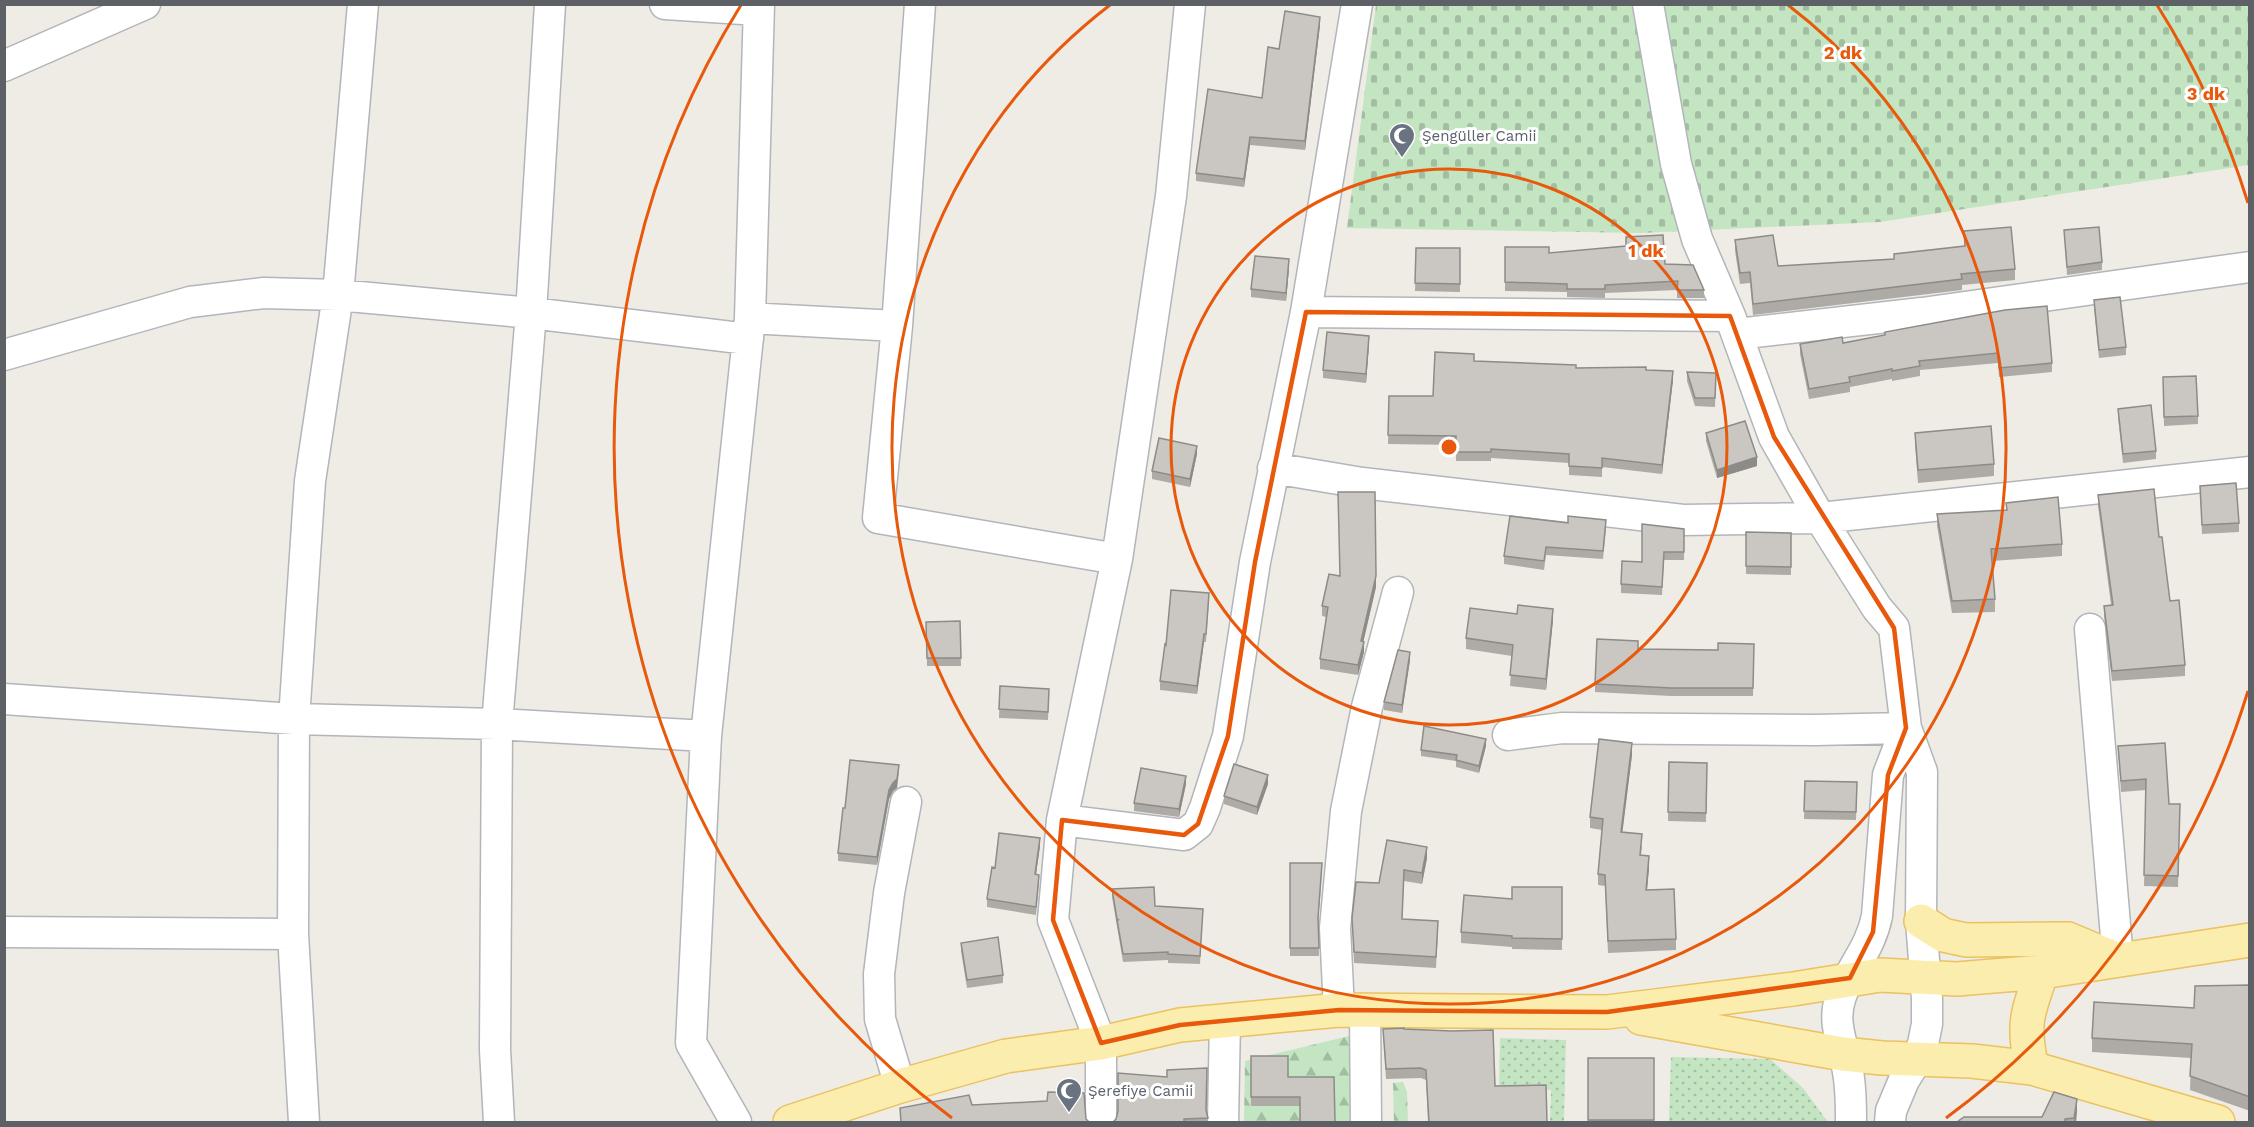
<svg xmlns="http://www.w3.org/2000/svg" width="2254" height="1127" font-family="'Work Sans',sans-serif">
<defs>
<pattern id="grass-dots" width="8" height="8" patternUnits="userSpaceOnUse" patternTransform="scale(1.5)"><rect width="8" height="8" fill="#c3e5c2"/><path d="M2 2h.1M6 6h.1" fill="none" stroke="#a2bda1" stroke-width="1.8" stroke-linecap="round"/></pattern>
<pattern id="forest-firs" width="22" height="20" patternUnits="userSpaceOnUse" patternTransform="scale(1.5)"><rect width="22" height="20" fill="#c3e5c2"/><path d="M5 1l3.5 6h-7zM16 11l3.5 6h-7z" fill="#a2bda1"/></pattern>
<pattern id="cemetery-stones" width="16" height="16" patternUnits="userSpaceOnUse" patternTransform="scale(1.5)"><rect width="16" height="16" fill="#c3e5c2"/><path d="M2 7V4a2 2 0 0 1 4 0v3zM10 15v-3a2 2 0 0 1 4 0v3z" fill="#a2bda1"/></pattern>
</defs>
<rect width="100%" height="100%" fill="#eeece5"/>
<!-- grass -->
<path fill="url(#grass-dots)" d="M1500 1038 1566 1040 1564 1122H1550L1551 1090 1499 1089Z
M1671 1057 1770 1059 1803 1088 1828 1122H1669Z"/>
<!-- forest -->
<path fill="url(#forest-firs)" d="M1349 1036 1352 1122H1244L1245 1061Z
M1403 1082 1407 1092 1408 1122H1394L1393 1083Z"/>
<!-- cemetery -->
<path fill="url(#cemetery-stones)" d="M1376 5H2249V165L1880 222 1640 233 1347 228Z"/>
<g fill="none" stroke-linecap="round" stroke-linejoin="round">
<defs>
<path id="minor" d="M665 4 758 10
M920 4 897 326 878 518 1117 559
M1648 4 1676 164 1697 239 1730 316 1774 437 1820 518 1877 608 1894 628 1906 728 1922 772 1921 921 1927 999V1024L1923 1044 1917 1059 1904 1080 1891 1111 1890 1122
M4 66 145 4
M1306 312 1730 316
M750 318 897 326
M1737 334 1922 313 2250 267
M4 355 190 302 264 293 338 295 531 313 748 339
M1273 468 1362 483 1683 520 1820 518 2250 472
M2090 629 2118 960
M4 699 294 719 497 724 706 736
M1508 735 1562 728 1815 730 1906 728
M1062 820 1184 835 1198 824 1205 808 1228 736 1255 562 1306 312 1357 4
M4 932 293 934
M1339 1010 1335 928 1346 811 1367 707 1398 592
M1365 1010 1366 1122
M900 1086 880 1019 879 974 889 893 906 802
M304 1122 293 934 294 719 310 481 338 295 363 4
M499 1122 495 1050 497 724 531 313 550 4
M736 1122 691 1043 706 736 750 318 759 4
M1101 1122V1043L1053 920 1062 820 1117 559 1171 196 1190 4
M1223 1122 1225 1020
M1851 1122C1851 1106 1851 1088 1848 1072 1844 1045 1831 1023 1841 996 1851 966 1870 950 1877 916L1888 775 1906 728"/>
<path id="major" d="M1921 921 1943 935 1966 940 2068 939 2118 960
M1641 1018 1843 1054 1882 1058 1972 1061 2032 1068 2218 1122
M2032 1068C2022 1025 2027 1013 2042 972
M790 1122 900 1086 1006 1056 1101 1043 1180 1025 1339 1010 1607 1012 1793 989 1880 975 1957 979 2042 972 2250 940"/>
</defs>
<!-- minor casing -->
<use href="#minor" stroke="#b2b5b9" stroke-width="33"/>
<!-- major casing -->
<use href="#major" stroke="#ebc161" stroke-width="36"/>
<!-- minor -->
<use href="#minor" stroke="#fff" stroke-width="30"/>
<!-- major -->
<use href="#major" stroke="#fbedad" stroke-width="33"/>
</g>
<!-- wall -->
<path fill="#aeaba7" d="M1320 25 1305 150 1250 145 1244 187 1196 181V173L1262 98 1279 49Z
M2064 230 2102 262V270L2067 275Z
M1964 231 2015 269V280L1962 285V290L1753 315 1750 283 1740 284 1735 251V240L1778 266 1894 259V254L1964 247Z
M1505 247 1549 253 1665 264 1704 290V298H1677V290L1605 293V298L1567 297V292L1505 291Z
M1416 248H1460V292L1415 291Z
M1289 268 1286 301 1251 297V289Z
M2094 300 2126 347V355L2099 358 2094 308Z
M1885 335 2052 363V372L1999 377 1998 363 1920 370V376L1892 381V379L1850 387V392L1809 399 1800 354V344L1843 343Z
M1369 344 1366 383 1323 378V370Z
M1474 361 1576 368 1646 370 1673 380 1662 474 1602 467V477L1569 475V463L1491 458V461H1456V445L1388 444 1389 396H1433Z
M1687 372 1716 373 1715 407 1695 406 1687 381Z
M2163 386 2198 416V424L2164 426Z
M2118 409 2156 451V459L2123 463 2118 417Z
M1706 433 1757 466 1717 478 1706 441Z
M1915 433 1994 464V476L1918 483 1915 445Z
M1197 454 1190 487 1152 479V471Z
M2200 486 2239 523V532L2202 534Z
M2098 495 2159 537 2170 601 2185 665V676L2112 681 2104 616V606L2111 605 2098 506Z
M2006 503 2062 544V556L1992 561 1995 599V612L1952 613 1937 526V514L2006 510Z
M1568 523 1606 528 1603 559 1546 555 1544 570 1504 564V556Z
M1684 529V560H1664L1662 595 1621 593V584L1642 562Z
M1746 532 1791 533V575L1746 574Z
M1376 587 1363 642 1364 652 1358 675 1320 669V659L1326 617 1322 616V606Z
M1209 602 1206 642H1204L1197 694 1160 690V681L1166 645Z
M1553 620 1546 690 1510 686 1512 656 1466 649V638Z
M960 621 961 666H927L926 622Z
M1754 644 1753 696H1671L1595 692V684L1638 649 1718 650Z
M1410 660 1402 713 1384 710V702Z
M1000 686 1049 697 1048 720 999 718Z
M1486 746 1479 773 1456 767V761L1421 756V750Z
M2118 746 2169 804H2180L2178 887 2144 886 2146 790 2121 792Z
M1632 755 1622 832 1642 846 1641 855 1649 868 1647 890 1676 939V950L1608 953 1605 886 1598 885V874L1602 830 1590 828V817Z
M1669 762 1707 763 1706 822 1668 821Z
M899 773 897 788 893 791 889 799 877 865 838 861V853L845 808Z
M1805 781 1857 782 1856 820 1804 819Z
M1186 784 1179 817 1134 811V803Z
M1268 784 1257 815 1224 804V796Z
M1040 846 1036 874 1039 883 1036 915 987 907V899L995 868Z
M1427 858 1422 884 1404 881 1402 919 1438 932 1436 968 1354 963 1352 918 1379 883Z
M1290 863 1322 871 1318 923 1319 956H1290Z
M1562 887V950L1512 949V947L1461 943V932L1512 899Z
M1112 889 1155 906 1203 909 1200 964 1168 963V960L1123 962 1112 897Z
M961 943 1003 975V983L967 988 961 951Z
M2250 985V1111L2190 1090 2191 1058 2092 1052V1038L2194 1008Z
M1383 1029H1404L1495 1086 1547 1122H1428L1426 1080 1421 1078 1386 1079Z
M1251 1056 1288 1077 1335 1122 1300 1106H1251Z
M1588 1058H1654V1122H1588Z
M1167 1070 1206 1111 1208 1122H1113L1167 1077Z
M2077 1111 2076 1122H1957L2042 1117Z"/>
<!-- shaded-wall -->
<path fill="#8d8b88" d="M1320 17V25L1305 150V141Z
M1250 137V145L1244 187V179Z
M1289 259V268L1286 301V293Z
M1369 336V344L1366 383V374Z
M1673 371V380L1662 474V465Z
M1197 446V454L1190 487V479Z
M1757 457V466L1717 478V470Z
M1376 576V587L1361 652V641Z
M1553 609V620L1546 690V679Z
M1204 634V642L1197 694V686Z
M1364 642V652L1358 675V665Z
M1410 652V660L1402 713V705Z
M1486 739V746L1479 773V766Z
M1632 743V755L1621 844V832Z
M899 765 897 788 893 791 889 799 877 865V857L889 790Z
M1268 775V784L1257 815V807Z
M1186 776V784L1179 817V809Z
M1040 838V846L1035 882V874Z
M1427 847V858L1422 884V873Z
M1649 856V868L1646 901V890Z
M2077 1099V1111L2076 1122H2074Z"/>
<!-- building -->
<path fill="#cac7c2" stroke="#8d8b88" stroke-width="1.5" d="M1285 11 1320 17 1305 141 1250 137 1244 179 1196 173 1208 89 1262 98 1268 47 1279 49Z
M2011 227 2015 269 1961 274 1962 279 1753 304 1750 272 1740 273 1735 240 1773 235 1778 266 1894 259V254L1965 246 1964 231Z
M2099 227 2102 262 2067 267 2064 230Z
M1663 235 1665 264 1693 265 1704 290H1677L1678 281 1605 285V289H1567V284L1505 282V247H1549V253L1626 246V237Z
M1416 248H1460V284L1415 283Z
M1255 256 1289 259 1286 293 1251 289Z
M2120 297 2126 347 2099 350 2094 300Z
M2047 306 2052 363 1999 368 1998 353 1919 361 1920 366 1892 371V369L1849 377 1850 382 1809 389 1800 344 1842 337 1843 343 1885 335V332L2005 310Z
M1327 332 1369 336 1366 374 1323 370Z
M1435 352 1474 354V361L1576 365V368L1646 367V370L1673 371 1662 465 1602 458V468L1569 466V454L1491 449V452H1456V436L1388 435 1389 396H1433Z
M1687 372 1716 373 1715 398H1695Z
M2196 376 2198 416 2164 417 2163 377Z
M2151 405 2156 451 2123 454 2118 409Z
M1745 421 1757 457 1717 470 1706 433Z
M1991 426 1994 464 1918 470 1915 433Z
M1159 438 1197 446 1190 479 1152 471Z
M2236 483 2239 523 2202 525 2200 486Z
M2154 489 2159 537H2162L2170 601 2179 600 2185 665 2112 671 2104 606 2113 605 2098 495Z
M1338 492H1375L1376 576 1361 641 1364 642 1358 665 1320 659 1328 607 1322 606 1329 574 1340 576Z
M2058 497 2062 544 1991 549 1995 599 1952 601 1937 514 2007 510 2006 503Z
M1510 516 1568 523V516L1606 520 1603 551 1546 547 1544 561 1504 556Z
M1642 524 1684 529V552H1664L1662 587 1621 584 1622 561 1642 562Z
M1746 532 1791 533V567L1746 566Z
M1171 590 1209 593 1206 634H1204L1197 686 1160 681 1165 644 1166 645Z
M1518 605 1553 609 1546 679 1510 675 1513 645 1466 638 1470 608 1517 614Z
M960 621 961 658H927L926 622Z
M1597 639 1638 641V649L1718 650V643L1754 644 1753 688H1671L1595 684Z
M1398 650 1410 652 1402 705 1384 702Z
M1000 686 1049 689 1048 712 999 709Z
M1424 726 1486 739 1479 766 1456 760 1457 755 1421 750Z
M1599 739 1632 743 1621 832 1642 834 1640 855 1649 856 1646 890 1674 889 1676 939 1608 941 1605 875 1598 874 1603 819 1590 817Z
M2165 743 2169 804H2180L2178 876 2144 875 2146 779 2121 781 2118 746Z
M850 760 899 765 897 779 893 783 889 790 877 857 838 853 843 808H845Z
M1669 762 1707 763 1706 813 1668 812Z
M1234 764 1268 775 1257 807 1224 796Z
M1141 768 1186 776 1179 809 1134 803Z
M1805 781 1857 782 1856 812 1804 811Z
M999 833 1040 838 1035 874 1039 875 1036 907 987 899 992 867 995 868Z
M1387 840 1427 847 1422 873 1404 870 1402 919 1438 921 1436 957 1354 952 1352 918 1356 882 1379 883Z
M1290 863H1322L1318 918 1319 948H1290Z
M1154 887 1155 906 1203 909 1200 956 1168 954V952L1123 954 1117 920H1119L1117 919 1112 889Z
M1512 887H1562V939L1512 938V936L1461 932 1464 895 1512 899Z
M998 937 1003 975 967 980 961 943Z
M2250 985V1097L2190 1076 2192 1044 2092 1038 2094 1002 2194 1008 2195 986Z
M1404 1028V1029L1452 1031 1493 1030 1495 1086 1546 1085 1547 1122H1429L1426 1070 1421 1068 1386 1069 1383 1029Z
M1251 1056H1288V1077H1334L1335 1122H1300V1097H1251Z
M1588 1058H1654V1120H1588Z
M1207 1068 1206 1110 1208 1118 1184 1119V1122H1113L1116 1119 1118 1111V1073L1167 1077V1070Z
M1048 1092 1084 1093 1086 1119 1089 1122H901L900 1108 969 1095 972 1105 1047 1101Z
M2054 1092 2077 1099 2074 1118 2065 1119V1122H1957L1964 1117H2042Z"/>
<!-- marked area -->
<path fill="none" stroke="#e8590c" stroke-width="4.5" stroke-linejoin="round" d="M1306 312 1730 316 1774 437 1894 628 1906 728 1888 775 1873 932 1850 978 1607 1012 1339 1010 1180 1025 1101 1043 1053 920 1062 820 1184 835 1198 824 1228 736 1255 562Z"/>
<!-- distance rings -->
<g fill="none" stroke="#e8590c" stroke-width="3">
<circle cx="1449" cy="447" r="278"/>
<path d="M1788 5A557 557 0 1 1 1110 5"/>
<path d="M2248 691A835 835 0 0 1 1946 1118M952 1118A835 835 0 0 1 741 5M2157 5A835 835 0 0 1 2248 203"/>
</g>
<!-- icons -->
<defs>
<symbol id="mosque-pin" viewBox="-11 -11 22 30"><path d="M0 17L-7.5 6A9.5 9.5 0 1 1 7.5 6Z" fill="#6b7280" stroke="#fff"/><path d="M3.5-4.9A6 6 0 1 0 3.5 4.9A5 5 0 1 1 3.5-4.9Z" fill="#fff"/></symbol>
</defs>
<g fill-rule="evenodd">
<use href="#mosque-pin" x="1387" y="121" width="30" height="40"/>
<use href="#mosque-pin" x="1054" y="1076" width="30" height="40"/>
</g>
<g text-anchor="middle" stroke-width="6" stroke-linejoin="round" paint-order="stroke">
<!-- worship labels -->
<g font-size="15" fill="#5b616d" stroke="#fff" text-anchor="start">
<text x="1422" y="141">Şengüller Camii</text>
<text x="1088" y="1096">Şerefiye Camii</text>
</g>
</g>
<circle cx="1449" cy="447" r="9" fill="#e8590c" stroke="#fff" stroke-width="3"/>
<g font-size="18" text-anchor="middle" font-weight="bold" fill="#e8590c" stroke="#fff" stroke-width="6" stroke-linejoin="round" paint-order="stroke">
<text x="1843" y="59">2 dk</text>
<text x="2206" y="100">3 dk</text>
<text x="1646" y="257">1 dk</text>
</g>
<!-- border -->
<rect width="2254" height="1127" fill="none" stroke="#5d6064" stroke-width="12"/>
</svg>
